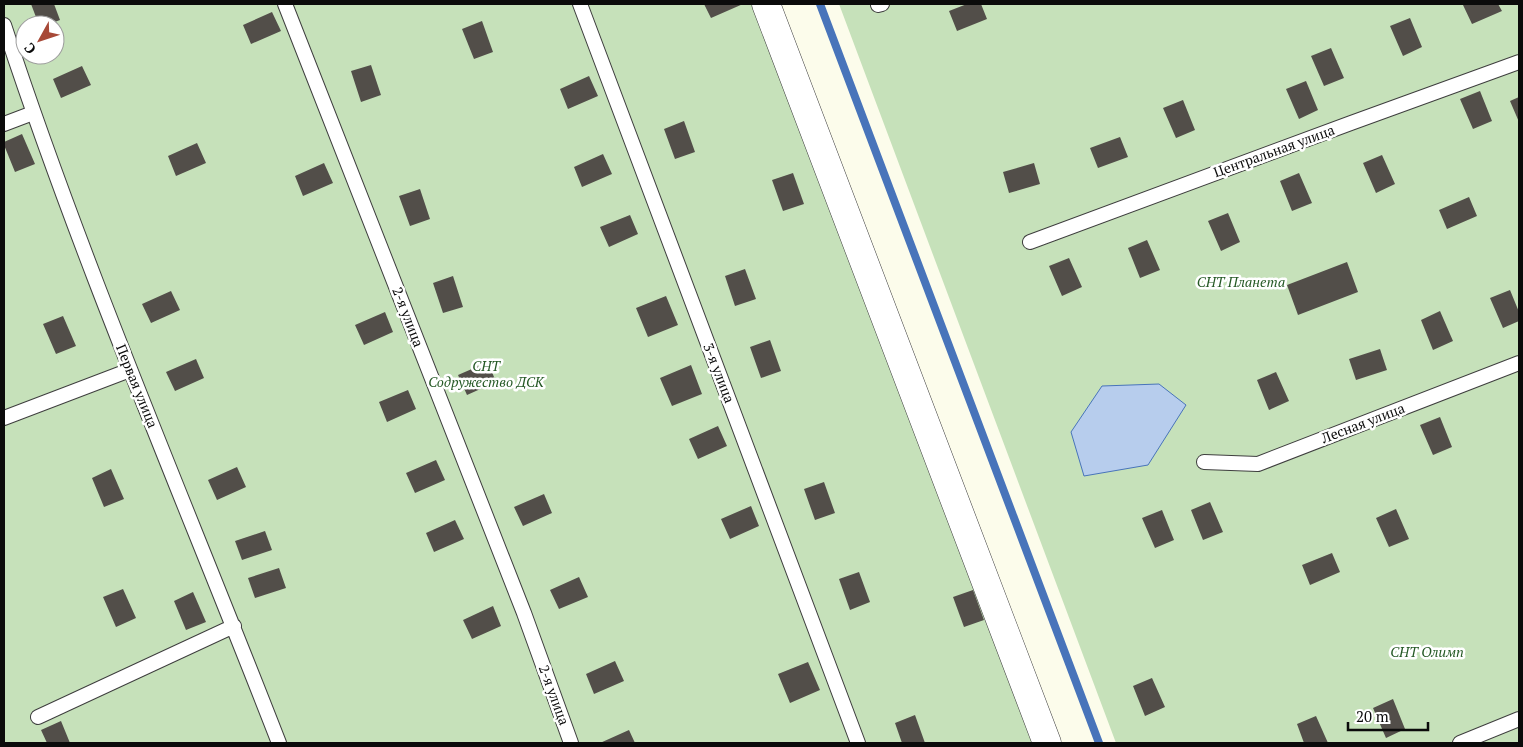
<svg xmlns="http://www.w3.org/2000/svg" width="1523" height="747" font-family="'PT Serif',serif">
<rect width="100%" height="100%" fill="#fcfceb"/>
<!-- green -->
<path fill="#c6e1ba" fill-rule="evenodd" d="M4 4H770L1058 743H4ZM25 25H55V55H25Z
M839 4H1519V743H1116Z"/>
<!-- water -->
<path fill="#b7cded" stroke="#4874ba" d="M1159 384 1186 405 1148 465 1084 476 1071 432 1102 386Z"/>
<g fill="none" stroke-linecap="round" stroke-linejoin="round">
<!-- stream -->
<path stroke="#4874ba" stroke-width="8" d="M820 4 1099 743"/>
</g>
<!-- building -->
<path fill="#524e49" d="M31 4H54L60 20 47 25H39Z
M704 4H743L711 18Z
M967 4H981L987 19 957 31 949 11Z
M1465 4H1498L1502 11 1472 24 1463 5Z
M272 12 281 31 251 44 243 25Z
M1410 18 1422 47 1403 56 1390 26Z
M482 21 493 52 474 59 462 29Z
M1331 48 1344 78 1324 86 1311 56Z
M371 65 381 95 361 102 351 71Z
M82 66 91 85 61 98 53 79Z
M589 76 598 96 568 109 560 89Z
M1306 81 1318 110 1299 119 1286 89Z
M1480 91 1492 121 1473 129 1460 99Z
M1519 97V122L1510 101Z
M1183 100 1195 130 1176 138 1163 108Z
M684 121 695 152 675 159 664 129Z
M22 134 35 164 15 172 4 145V142Z
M1120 137 1128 157 1098 168 1090 148Z
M197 143 206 163 176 176 168 156Z
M603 154 612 174 582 187 574 167Z
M1382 155 1395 184 1376 193 1363 163Z
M324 163 333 183 303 196 295 176Z
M1034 163 1040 184 1009 193 1003 172Z
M793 173 804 204 783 211 772 180Z
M1299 173 1312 203 1292 211 1280 181Z
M420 189 430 219 410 226 399 196Z
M1469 197 1477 216 1447 229 1439 210Z
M1228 213 1240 242 1221 251 1208 221Z
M630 215 638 234 609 247 600 227Z
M1147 240 1160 270 1140 278 1128 248Z
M1069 258 1082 287 1062 296 1049 266Z
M1347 262 1358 292 1298 315 1287 285Z
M745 269 756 299 735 306 725 276Z
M453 276 463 307 443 313 433 283Z
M1510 290 1519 312V321L1503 328 1490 298Z
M171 291 180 310 151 323 142 304Z
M666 296 678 325 648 337 636 308Z
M1440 311 1453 341 1433 350 1421 320Z
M385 312 393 332 364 345 355 325Z
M63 316 76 346 56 354 43 324Z
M770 340 781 371 761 378 750 347Z
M1380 349 1387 370 1356 380 1349 359Z
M196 359 204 378 175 391 166 372Z
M488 362 496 382 467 395 458 375Z
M691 365 702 394 672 406 660 378Z
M1276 372 1289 401 1269 410 1257 380Z
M408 390 416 409 387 422 379 402Z
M1440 417 1452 447 1433 455 1420 425Z
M718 426 727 446 698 459 689 439Z
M436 460 445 480 415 493 406 473Z
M237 467 246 487 217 500 208 480Z
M111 469 124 499 104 507 92 478Z
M824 482 835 513 815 520 804 489Z
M544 494 552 513 523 526 514 507Z
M1210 502 1223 532 1203 540 1191 510Z
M751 506 759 526 730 539 721 519Z
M1396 509 1409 539 1389 547 1376 518Z
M1162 510 1174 540 1155 548 1142 518Z
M455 520 464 539 434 552 426 533Z
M265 531 272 550 242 560 235 541Z
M1332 553 1340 572 1310 585 1302 565Z
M279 568 286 588 255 598 248 578Z
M859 572 870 602 850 610 839 579Z
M579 577 588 597 559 609 550 590Z
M123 589 136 618 116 627 103 597Z
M973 590 984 620 964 627 953 597Z
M193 592 206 622 186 630 174 601Z
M493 606 501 626 472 639 463 620Z
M615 661 624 681 594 694 586 674Z
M808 662 820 690 790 703 778 674Z
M1152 678 1165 707 1145 716 1133 686Z
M1393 699 1405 729 1386 738 1373 708Z
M915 715 925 743H902L895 723Z
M1316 716 1328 743H1304L1297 724Z
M61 721 70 743H47L41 730Z
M629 730 635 743H600Z"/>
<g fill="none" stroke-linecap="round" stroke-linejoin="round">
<defs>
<path id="service" d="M285 4 524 613 571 743
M580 4 858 743
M878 5 882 4
M4 25C84 269 186 504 279 743
M4 124 33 113
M1030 242 1351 123 1519 62
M4 418 130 370
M1204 462 1258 464 1519 363
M38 717 234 626
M1460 743 1519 719"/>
<path id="minor" d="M766 4 1047 743"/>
</defs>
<!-- service casing -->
<use href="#service" stroke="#3e3e3e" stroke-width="16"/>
<!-- minor casing -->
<use href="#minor" stroke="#3e3e3e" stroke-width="29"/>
<!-- service -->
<use href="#service" stroke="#fff" stroke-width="14"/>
<!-- minor -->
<use href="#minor" stroke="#fff" stroke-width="28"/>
</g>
<g text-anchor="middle" stroke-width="5" stroke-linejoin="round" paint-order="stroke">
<!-- street labels -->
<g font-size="14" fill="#0b0b0b" stroke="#fff">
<text transform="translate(1274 151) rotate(-20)" y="5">Центральная улица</text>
<text transform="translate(408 317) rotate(69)" y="5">2-я улица</text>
<text transform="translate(719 373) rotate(69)" y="5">3-я улица</text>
<text transform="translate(137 386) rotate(68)" y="5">Первая улица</text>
<text transform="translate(1363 423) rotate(-21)" y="5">Лесная улица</text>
<text transform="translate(554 695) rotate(70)" y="5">2-я улица</text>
</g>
<!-- park labels -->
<g font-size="14" font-style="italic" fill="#255925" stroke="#fff">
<text x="1241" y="287">СНТ Планета</text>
<text x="486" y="371">СНТ<tspan x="486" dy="16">Содружество ДСК</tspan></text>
<text x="1427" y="657">СНТ Олимп</text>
</g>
</g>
<!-- border -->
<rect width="1523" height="747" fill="none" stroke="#0b0b0b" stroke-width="10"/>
<!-- north arrow -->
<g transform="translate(40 40) rotate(230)"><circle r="24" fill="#ffffff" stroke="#9d9d9d"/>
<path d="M0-4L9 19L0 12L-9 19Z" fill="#a74937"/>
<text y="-8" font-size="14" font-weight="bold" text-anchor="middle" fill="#0b0b0b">С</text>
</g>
<!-- scale -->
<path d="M1348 722v8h80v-8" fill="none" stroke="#0b0b0b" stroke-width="2.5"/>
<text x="1356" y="722" font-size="15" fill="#0b0b0b" stroke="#ffffff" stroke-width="4" paint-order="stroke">20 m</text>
</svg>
